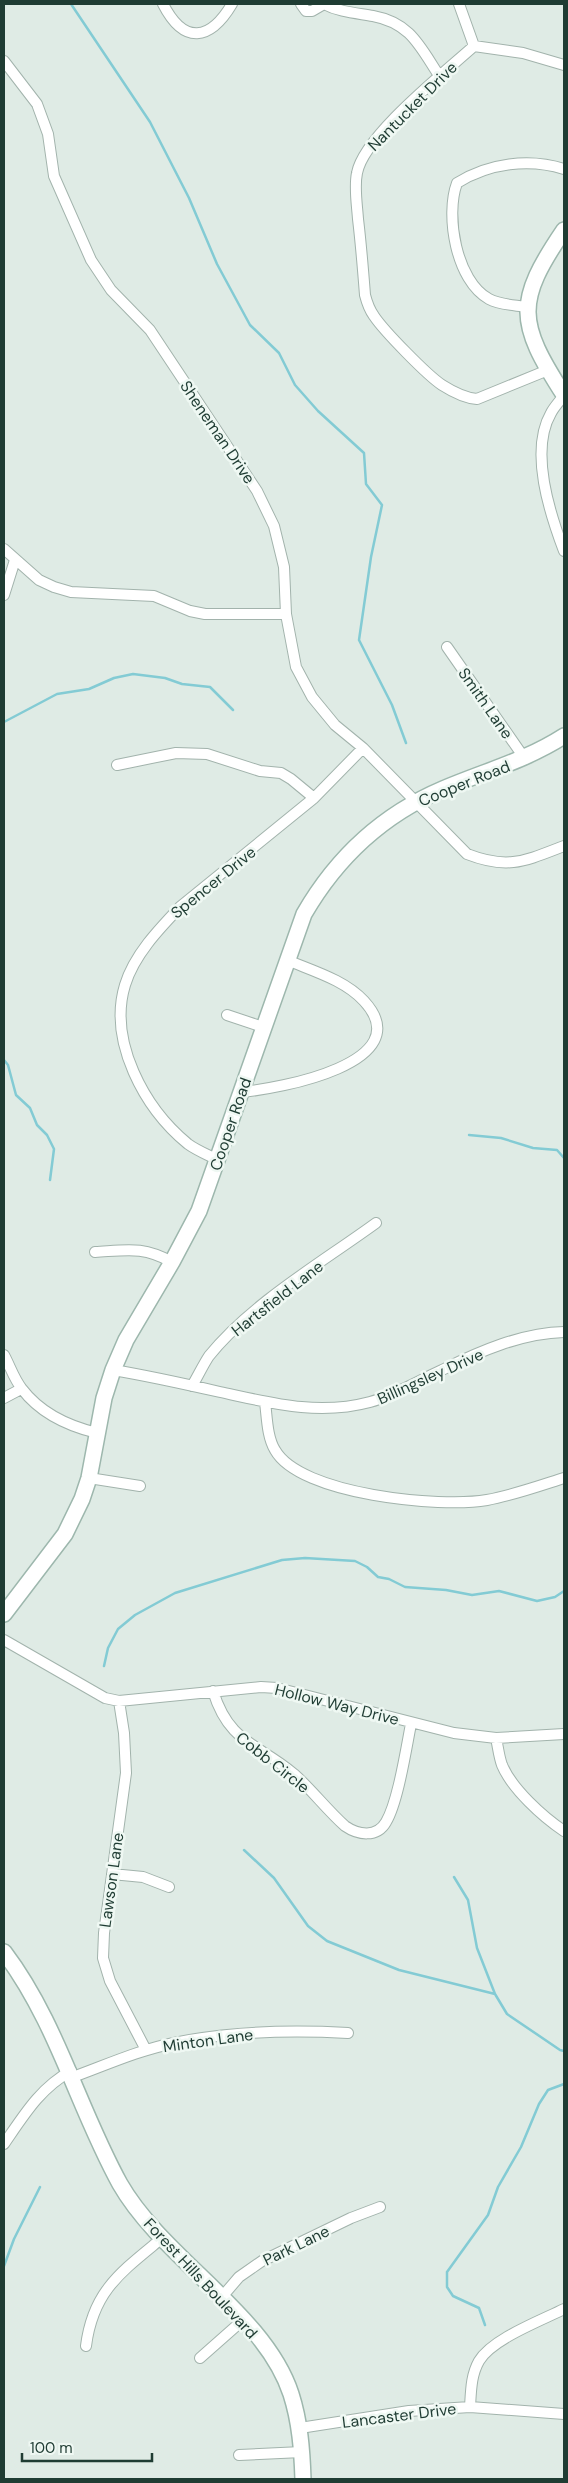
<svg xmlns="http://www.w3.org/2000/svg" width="568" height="2483" font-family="'DM Sans',sans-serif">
<rect width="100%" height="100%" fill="#dfebe5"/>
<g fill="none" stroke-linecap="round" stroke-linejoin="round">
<!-- stream -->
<path stroke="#83cbd4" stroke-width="2.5" d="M71 4 150 122 189 198 217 264 250 325 279 353 295 385 318 411 364 453 366 484 382 505 371 557 359 640 392 705 406 743
M4 722 57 694 89 689 114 678 133 674 165 678 182 684 210 687 233 710
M4 1060 8 1065 16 1095 30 1108 37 1125 47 1135 54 1149 50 1180
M469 1135 501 1138 533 1148 557 1150 564 1158
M104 1666 108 1648 118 1629 135 1615 175 1593 282 1560 305 1558 355 1561 367 1567 378 1577 389 1579 405 1587 446 1590 472 1595 499 1591 537 1601 555 1597 564 1591
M244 1850 274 1878 308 1926 327 1941 399 1970 495 1994 507 2014 560 2050 564 2051
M454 1877 468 1900 477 1948 495 1994
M4 2266 14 2239 40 2187
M485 2325 479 2308 453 2296 447 2287V2272L488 2215 498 2187 521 2147 539 2104 548 2090 564 2084"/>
<defs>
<path id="street" d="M163 4C184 45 210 41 232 4
M301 4 306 11H312L324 4
M324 4C339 12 356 13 373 16 411 23 420 47 440 77
M459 4 474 46 523 53 564 65
M474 46C444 73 364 136 357 173 354 187 357 204 358 219 361 244 363 269 365 295 367 303 369 309 374 316 384 331 427 375 442 385 453 392 464 398 477 399L548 370
M4 61 37 104 48 134 54 176 91 260 111 290 150 330 257 491 274 526 284 567 286 614 296 667 312 697 335 725 363 748 467 854C508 870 525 861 564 846
M527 307C515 305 500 305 489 299 456 281 445 215 457 183 489 163 529 158 564 169
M564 395C560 401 554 407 551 413 529 451 550 514 564 551
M4 549 39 580 54 587 71 592 154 596 190 611 205 614H286
M4 595 15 560
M447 647 525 759
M117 765 176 753 207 754 260 771 281 773 291 779 314 798
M227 1015 263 1027
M241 1092C278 1089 421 1063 364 1001 345 980 313 971 287 960
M218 1160C208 1155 196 1150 188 1144 144 1108 108 1041 125 985 134 955 159 929 180 907L314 798 363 748
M95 1252C128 1250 143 1246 172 1262
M4 1355C10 1366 14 1379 22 1389 41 1414 68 1426 97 1433
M113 1370C149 1376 185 1384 220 1392 271 1403 318 1416 370 1402 395 1395 418 1381 442 1370 480 1351 522 1333 564 1332
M192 1386C198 1376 203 1365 209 1356 252 1303 321 1263 376 1223
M4 1398 21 1389
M265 1402C267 1417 267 1437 275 1450 300 1495 441 1508 487 1500 514 1495 539 1486 564 1478
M89 1478 140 1486
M4 1640 105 1698 119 1701 261 1687 277 1688 454 1733 496 1738 564 1734
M213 1691C229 1743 257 1743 294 1774 312 1790 327 1810 345 1826 358 1835 377 1838 386 1822 398 1802 406 1749 411 1724
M119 1701 124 1733 126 1773 104 1933 103 1958 110 1981 146 2050
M496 1738C498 1747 499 1757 502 1765 512 1789 543 1817 564 1831
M112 1874 143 1877 169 1887
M73 2077C106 2065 139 2050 174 2043 230 2031 291 2030 348 2033
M4 2144C24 2115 40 2088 71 2071
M221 2298 239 2277 262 2261 351 2218 380 2207
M86 2346C93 2291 121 2272 161 2239
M200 2358 243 2320
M470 2407 564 2414
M300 2428 409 2411 470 2407C471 2391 471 2375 479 2361 492 2339 540 2321 564 2309
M239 2455 302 2452"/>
<path id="secondary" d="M564 230C515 302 517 322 564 395
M4 1614 65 1534 82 1499 89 1478 104 1398 113 1370 126 1340 172 1262 199 1211 304 914C337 857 382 815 443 789 485 771 525 761 564 736
M4 1952C57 2022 78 2108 120 2184 163 2259 265 2314 291 2394 300 2422 302 2450 303 2479"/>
</defs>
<!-- street casing -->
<use href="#street" stroke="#a2b3ac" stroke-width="12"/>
<!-- secondary casing -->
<use href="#secondary" stroke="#9db7ad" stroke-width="18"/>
<!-- street -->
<use href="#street" stroke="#fff" stroke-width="10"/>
<!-- secondary -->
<use href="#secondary" stroke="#fff" stroke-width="15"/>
</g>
<g text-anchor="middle" stroke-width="5" stroke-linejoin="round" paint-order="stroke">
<!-- street labels -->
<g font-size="16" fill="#1f3c33" stroke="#eff8f3">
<text transform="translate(412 106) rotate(-45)" y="6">Nantucket Drive</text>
<text transform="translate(218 432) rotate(56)" y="6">Sheneman Drive</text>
<text transform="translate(486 703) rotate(55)" y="6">Smith Lane</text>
<text transform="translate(464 783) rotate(-22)" y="6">Cooper Road</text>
<text transform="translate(213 882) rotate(-39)" y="6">Spencer Drive</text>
<text transform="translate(230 1124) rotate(-71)" y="6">Cooper Road</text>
<text transform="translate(277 1298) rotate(-38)" y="6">Hartsfield Lane</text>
<text transform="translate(430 1376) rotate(-24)" y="6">Billingsley Drive</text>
<text transform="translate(337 1704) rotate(14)" y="6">Hollow Way Drive</text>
<text transform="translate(273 1762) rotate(38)" y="6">Cobb Circle</text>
<text transform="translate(111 1880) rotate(-82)" y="6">Lawson Lane</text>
<text transform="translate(208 2040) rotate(-8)" y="6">Minton Lane</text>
<text transform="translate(296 2245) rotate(-26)" y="6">Park Lane</text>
<text transform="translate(201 2278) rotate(47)" y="6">Forest Hills Boulevard</text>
<text transform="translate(399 2415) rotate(-7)" y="6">Lancaster Drive</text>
</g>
</g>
<!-- border -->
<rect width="568" height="2483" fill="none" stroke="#1f3c33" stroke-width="10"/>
<!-- scale -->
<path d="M22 2453v8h130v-8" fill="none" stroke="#1f3c33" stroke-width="2.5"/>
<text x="30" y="2453" font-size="15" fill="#1f3c33" stroke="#eff8f3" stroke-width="4" paint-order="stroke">100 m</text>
</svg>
